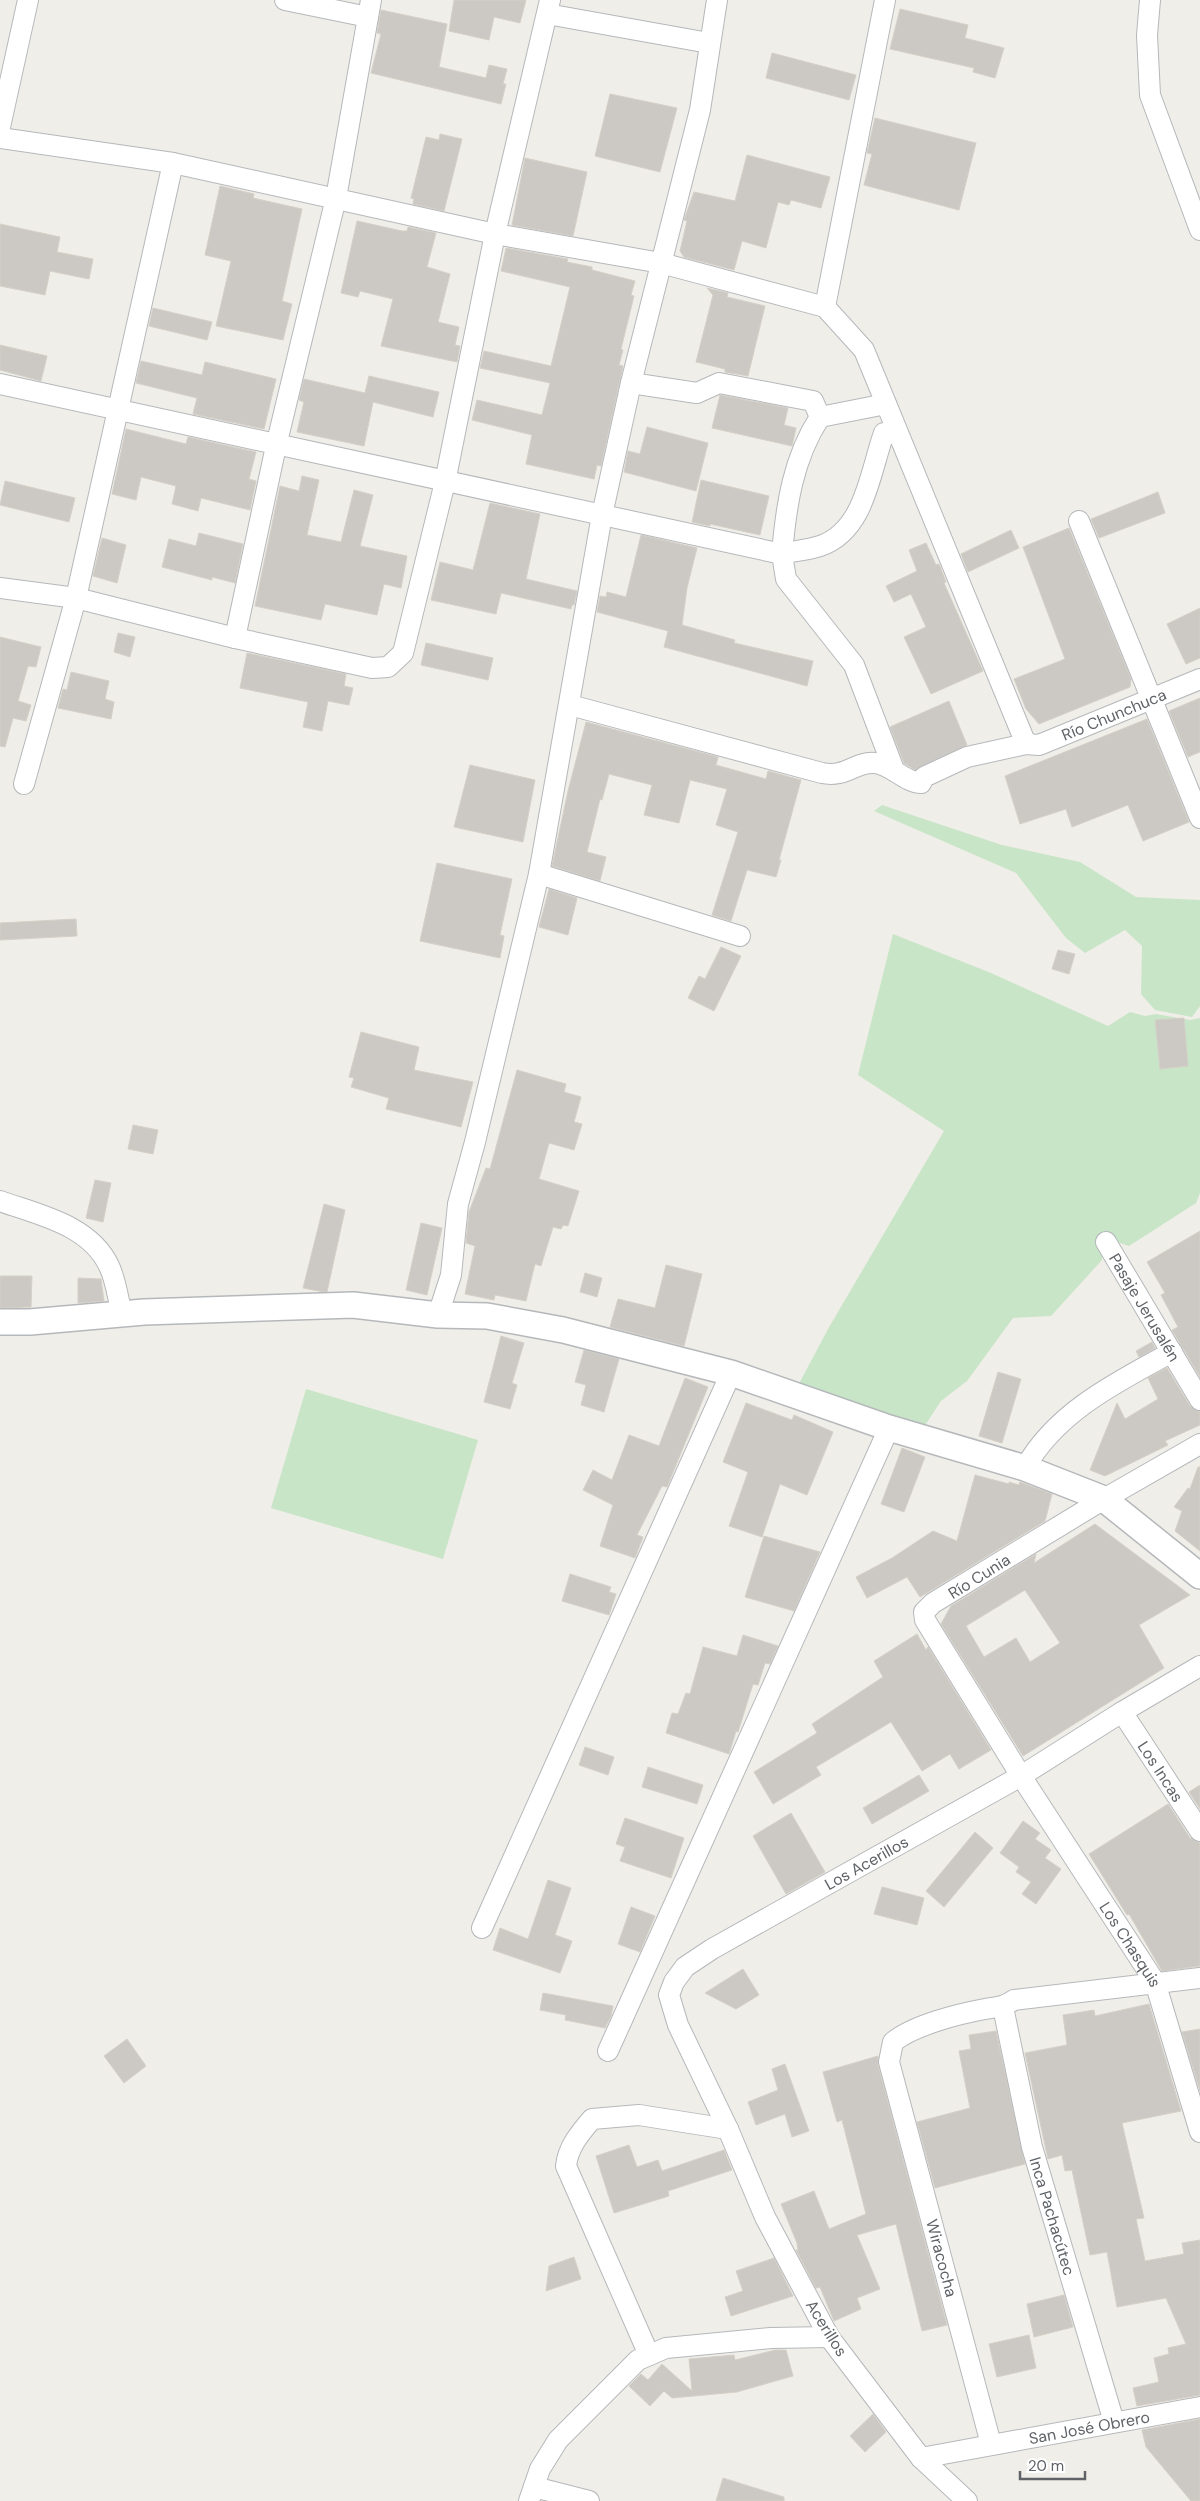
<svg xmlns="http://www.w3.org/2000/svg" width="1200" height="2501" font-family="'DM Sans',sans-serif">
<rect width="100%" height="100%" fill="#f0eee8"/>
<!-- green -->
<path fill="#c8e5c7" d="M882 805 1002 845 1080 862 1136 897 1200 900V1006L1192 1017 1155 1010 1141 994 1142 946 1125 930 1085 953 1066 938 1016 873 874 811Z
M893 934 991 973 1108 1026 1130 1012 1145 1016 1156 1014 1190 1020 1200 1018V1193L1196 1203 1129 1246 1103 1237 1102 1260 1051 1316 1013 1318 967 1381 941 1401 918 1436 793 1395 828 1329 944 1131 858 1075Z
M306 1389 478 1440 443 1559 271 1508Z"/>
<!-- building -->
<path fill="#ccc9c4" stroke="#d5d0c7" fill-rule="evenodd" d="M454 0H526L520 23 494 17 489 40 449 31Z
M900 9 968 25 965 38 1004 48 995 78 973 72 974 68 890 49Z
M381 10 447 24 439 67 486 78 489 65 507 69 503 84H506L501 104 371 73 381 34 377 33Z
M772 53 856 75 849 100 766 78Z
M610 94 677 108 660 172 595 156Z
M875 118 976 143 959 210 864 185 872 154 867 153Z
M440 134 462 139 444 211 413 204 414 199 411 198 426 137 439 140Z
M747 155 830 177 821 208 791 200 789 205 778 202 766 248 742 241 734 270 684 257 680 251 687 221 684 220 694 192 735 201Z
M525 158 587 172 573 236 512 225Z
M220 186 254 194 253 198 302 209 282 301 292 304 283 340 216 326 231 261 205 255Z
M357 221 402 231H407L408 227 436 233 427 267 450 274 438 322 459 327 455 345 460 346 457 362 381 346 393 299 360 291 358 297 341 293Z
M0 224 60 237 57 252 93 259 89 279 50 271 45 295 0 286Z
M506 248 568 259 567 262 592 267V270L635 281 631 295 634 296 621 349 623 350 619 365 623 366 601 466 597 465 594 479 526 464 532 435 472 420 477 400 542 415 550 383 480 368 484 351 551 366 570 287 501 271Z
M707 288 728 293 727 297 765 306 748 376 725 372V369L696 362 713 295Z
M153 308 212 322 207 340 149 326Z
M0 345 47 356 41 381 0 370Z
M141 361 202 375 205 362 276 379 264 429 193 414 197 398 136 383Z
M369 376 439 392 433 417 373 402 364 446 297 432 304 402 299 400 304 379 365 393Z
M720 395 788 408 784 425 796 428 792 446 712 428Z
M647 427 708 443 696 491 624 472 628 451 640 454Z
M126 429 186 444 188 437 256 452 249 479 256 481 250 510 201 498 198 511 172 504 176 486 141 477 136 500 112 494Z
M302 476 319 480 307 535 341 542 354 490 373 495 360 546 407 556 401 588 384 584 377 615 325 604 321 620 255 606 280 486 299 491Z
M701 480 769 496 760 535 710 524V526L692 522Z
M5 481 75 498 69 522 0 505Z
M1158 492 1165 513 1099 538 1091 519Z
M490 503 540 514 526 579 577 591 574 605H572L571 609 501 593 496 614 431 600 440 562 473 570Z
M1069 528 1131 679 1130 687 1039 724 1026 709 1014 679 1065 659 1023 547Z
M1011 530 1019 548 968 572 961 554Z
M199 533 243 544 235 583 212 577V580L162 567 169 539 196 546Z
M641 535 697 548 687 588 682 625 735 640 734 643 813 661 807 686 664 647 668 631 597 612 600 596 606 597 607 592 626 597Z
M102 538 126 545 117 583 93 576Z
M926 543 936 565 939 564 946 582 944 583 983 671 931 694 904 637 926 627 911 594 894 602 886 586 917 571 909 550Z
M1200 608V658L1186 664 1167 624Z
M118 633 135 637 130 657 114 652Z
M0 637 41 647 36 667 28 666 18 701 31 705 26 721 13 718 5 747 0 746Z
M426 643 493 658 488 680 421 665Z
M247 653 346 674 344 686 353 688 349 705 328 701 322 731 303 727 308 702 240 688Z
M71 672 109 681 105 699 114 702 111 719 58 708 63 689 67 690Z
M1200 698V752L1188 757 1169 711Z
M949 701 967 745 915 770 904 763 890 727Z
M1147 719 1189 822 1143 841 1128 805 1072 827 1066 809 1020 824 1005 776Z
M586 722 718 757 716 765 766 779 768 771 801 780 779 860H781L776 877 747 870 731 921 712 915 738 832 716 825 727 789 690 780 679 823 644 815 652 785 609 774 602 800 600 799 587 852 606 857 600 881 552 866 568 791Z
M470 765 535 780 523 842 454 827Z
M437 863 512 879 500 935 504 936 500 958 420 941Z
M549 889 577 898 568 935 539 927Z
M76 919 77 936 0 940V923Z
M721 947 741 956 714 1011 688 998 699 976 705 979Z
M1058 950 1075 954 1069 974 1052 969Z
M1184 1018 1188 1066 1160 1069 1155 1020Z
M361 1032 419 1047 414 1070 473 1082 461 1127 386 1109 389 1098 351 1087 354 1078 349 1077Z
M517 1070 566 1084 564 1092 581 1097 574 1122 582 1124 574 1150 549 1143 539 1179 579 1191 568 1226 563 1225 561 1229 553 1227 541 1266 535 1264 526 1301 495 1295 494 1300 465 1294 475 1246 466 1243 469 1212 486 1168 490 1169Z
M133 1125 158 1130 153 1154 128 1149Z
M95 1180 111 1183 103 1222 86 1218Z
M324 1204 345 1210 327 1292H324L303 1288Z
M421 1223 442 1228 427 1295 406 1290Z
M1200 1231V1377L1172 1330 1178 1327 1161 1295 1165 1293 1147 1262Z
M666 1265 702 1274 684 1346 610 1327 618 1299 655 1308Z
M585 1273 602 1278 597 1297 580 1292Z
M0 1276H32L31 1307 0 1308Z
M78 1278 101 1279 104 1301 78 1303Z
M501 1336 524 1343 512 1383 517 1385 510 1409 484 1402Z
M1152 1342 1155 1348 1139 1357 1136 1351Z
M584 1350 619 1359 604 1412 581 1405 586 1385 575 1382Z
M1167 1368 1190 1406 1200 1412V1425L1165 1441 1168 1445 1105 1476 1090 1470 1117 1403 1125 1419 1158 1399 1148 1378Z
M998 1372 1021 1379 1002 1443 979 1436Z
M685 1378 708 1387 667 1487 662 1486 637 1535 643 1537 635 1558 600 1546 613 1505 583 1490 593 1470 612 1480 629 1435 659 1446Z
M746 1403 792 1420 794 1415 833 1432 807 1495 780 1484 762 1537 729 1526 748 1472 723 1462Z
M902 1448 925 1457 904 1512 881 1504Z
M1198 1467H1200V1551L1175 1531 1182 1511 1174 1507 1188 1488 1190 1489Z
M975 1475 1009 1484V1482L1019 1485 1020 1482 1052 1494 1045 1521 920 1597 907 1577 867 1598 856 1577 892 1558 933 1531 957 1541Z
M1095 1524 1190 1595 1139 1625 1164 1668 1023 1756 941 1624 951 1606 1036 1554 1034 1563ZM1025 1590 1060 1643 1030 1662 1016 1638 984 1657 966 1626Z
M764 1536 820 1552 794 1611 745 1597Z
M570 1574 611 1587 609 1592 616 1594 609 1615 562 1601Z
M917 1634 926 1650 928 1647 991 1750 959 1769 950 1754 922 1771 891 1722 816 1767 821 1775 773 1804 754 1772 817 1733 812 1724 883 1677 874 1661Z
M743 1635 778 1646 770 1664 765 1663 758 1685 753 1684 738 1732 736 1731 729 1754 666 1733 672 1713 678 1714 686 1693 690 1694 703 1647 737 1656Z
M585 1747 614 1757 608 1775 579 1765Z
M648 1767 703 1785 697 1804 642 1787Z
M919 1775 929 1791 872 1824 863 1808Z
M1200 1785V1809L1189 1792Z
M1168 1804 1190 1838 1200 1843V1966L1162 1971 1129 1914 1127 1915 1089 1854Z
M791 1813 825 1872 786 1894 753 1836Z
M625 1818 684 1838 671 1878 620 1861 625 1847 616 1844Z
M1023 1821 1040 1833 1035 1839 1051 1850 1045 1858 1061 1869 1036 1904 1022 1894 1031 1882 1016 1872 1019 1867 1000 1853Z
M975 1832 993 1848 944 1907 926 1891Z
M548 1880 571 1888 555 1935 572 1941 560 1973 493 1950 500 1928 528 1939Z
M882 1887 924 1898 917 1925 874 1914Z
M631 1907 655 1916 640 1952 618 1944Z
M743 1969 759 1995 736 2009 705 1993Z
M543 1993 613 2006 611 2016 605 2028 565 2020 566 2015 540 2010Z
M1149 2004 1181 2111 1122 2123 1144 2218 1136 2219 1145 2261 1184 2254 1182 2243 1200 2240V2395L1137 2406 1133 2388 1159 2382 1154 2358 1169 2354 1168 2348 1186 2344 1166 2298 1117 2307 1107 2252 1090 2255 1072 2170 1065 2171 1062 2155 1048 2159 1025 2053 1067 2045 1063 2015 1094 2010 1095 2016Z
M1200 2029V2091L1182 2032Z
M996 2031 1025 2164 935 2188 917 2122 970 2108 959 2051 971 2049 969 2035Z
M127 2039 146 2066 124 2083 104 2056Z
M878 2056V2065L947 2325 922 2331 896 2224 857 2235 880 2289 857 2298 861 2309 834 2321 820 2287 816 2288 796 2250H798L797 2243 781 2204 814 2191 829 2229 866 2214 842 2120 837 2122 823 2072Z
M785 2064 809 2131 792 2137 785 2114 756 2125 748 2102 778 2090 772 2069Z
M629 2145 637 2167 658 2160 662 2171 724 2150 732 2170 668 2191 669 2196 614 2213 596 2156Z
M574 2257 581 2279 546 2291 549 2266Z
M774 2258 793 2296 731 2316 725 2297 743 2291 736 2271Z
M1064 2295 1073 2327 1034 2337 1027 2304Z
M1029 2335 1036 2368 997 2377 989 2344Z
M775 2350H786L793 2376 737 2392 672 2398 664 2391 650 2406 629 2386 641 2374 648 2380 662 2364 692 2391 689 2359 734 2355 735 2360Z
M873 2414 886 2432 865 2452 850 2436Z
M1200 2419V2501H1191L1146 2447 1142 2430Z
M723 2478 784 2497V2501H716Z"/>
<g fill="none" stroke-linecap="round" stroke-linejoin="round">
<defs>
<g id="minor">
<path d="M285 0 368 17"/>
<path d="M1150 0 1147 35 1150 95 1200 230"/>
<path d="M547 14 709 43"/>
<path d="M0 127 28 0"/>
<path d="M0 138 173 163 495 234 661 263 825 307 864 350 1026 744"/>
<path d="M825 307 885 0"/>
<path d="M631 383 697 393 719 383 813 401 820 417"/>
<path d="M0 384 782 554C786 506 793 458 820 417L886 404"/>
<path d="M1079 521 1200 818"/>
<path d="M0 588 76 598 235 638 372 668 388 667 403 653 445 482 495 234 550 0"/>
<path d="M235 638 276 446 336 198 371 0"/>
<path id="s1" d="M570 705 822 773C847 778 855 761 875 763 892 765 906 783 921 783L924 777 967 757 1026 744 1039 745 1200 679"/>
<path d="M894 770 854 665 786 579 782 554C794 551 808 550 820 546 865 531 870 472 884 433L898 434"/>
<path d="M24 784 76 598 173 163"/>
<path d="M539 874 740 936"/>
<path d="M0 1201C39 1215 90 1225 109 1266 116 1280 118 1299 122 1314"/>
<path id="s2" d="M1106 1242 1200 1400"/>
<path d="M438 1315 451 1275 458 1204 475 1142 539 874 602 515 631 383 700 110 717 0"/>
<path id="s3" d="M1200 1444 1104 1499 933 1603 924 1612 925 1620 1021 1776 1155 1982 1200 2132"/>
<path d="M1025 1468C1056 1412 1117 1382 1172 1352"/>
<path id="s4" d="M1122 1712 1200 1831"/>
<path d="M482 1928 731 1373"/>
<path id="s5" d="M1003 2007 1032 2147 1114 2422"/>
<path d="M608 2051 889 1428"/>
<path d="M649 2355 566 2166C568 2147 580 2133 592 2119L639 2115 728 2129"/>
<path d="M991 2444 889 2062 893 2042C914 2025 958 2014 985 2009 997 2007 1004 2007 1014 2000L1200 1978"/>
<path id="s6" d="M921 2458 1200 2407"/>
<path d="M534 2487 589 2501"/>
<path d="M529 2501 540 2469 558 2440 638 2360 666 2348 771 2338 829 2337"/>
<path id="s7" d="M967 2501 921 2458 829 2337 765 2217 728 2129 678 2025 669 1995 674 1982 685 1967 712 1949 1021 1776 1122 1712 1200 1666"/>
</g>
<path id="tertiary" d="M0 1322H30L144 1312 353 1305 438 1315 487 1316 563 1330 731 1373 889 1428 1025 1468 1104 1499 1200 1576"/>
</defs>
<!-- minor casing -->
<use href="#minor" stroke="#b5b8bb" stroke-width="22"/>
<!-- tertiary casing -->
<use href="#tertiary" stroke="#b5b8bb" stroke-width="28"/>
<!-- minor -->
<use href="#minor" stroke="#fff" stroke-width="20"/>
<!-- tertiary -->
<use href="#tertiary" stroke="#fff" stroke-width="25"/>
</g>
<g text-anchor="middle" stroke-width="4.5" stroke-linejoin="round" paint-order="stroke">
<!-- street labels -->
<g font-size="16" fill="#5f6367" stroke="#fff">
<text dy="6" stroke="none"><textPath href="#s1" startOffset="575">Río Chunchuca</textPath></text>
<text dy="6" stroke="none"><textPath href="#s2" startOffset="76">Pasaje Jerusalén</textPath></text>
<text transform="translate(979 1576) rotate(-32)" y="6">Río Cunia</text>
<text dy="6" stroke="none"><textPath href="#s4" startOffset="71">Los Incas</textPath></text>
<text dy="6" stroke="none"><textPath href="#s7" startOffset="835">Los Acerillos</textPath></text>
<text dy="6" stroke="none"><textPath href="#s3" startOffset="716">Los Chasquis</textPath></text>
<text dy="6" stroke="none"><textPath href="#s5" startOffset="215">Inca Pachacútec</textPath></text>
<text transform="translate(942 2258) rotate(75)" y="6">Wiracocha</text>
<text transform="translate(827 2328) rotate(58)" y="6">Acerillos</text>
<text dy="6" stroke="none"><textPath href="#s6" startOffset="171">San José Obrero</textPath></text>
</g>
</g>
<!-- scale -->
<path d="M1020 2471v8h65v-8" fill="none" stroke="#5f6367" stroke-width="2.5"/>
<text x="1028" y="2471" font-size="15" fill="#5f6367" stroke="#ffffff" stroke-width="4" paint-order="stroke">20 m</text>
</svg>
